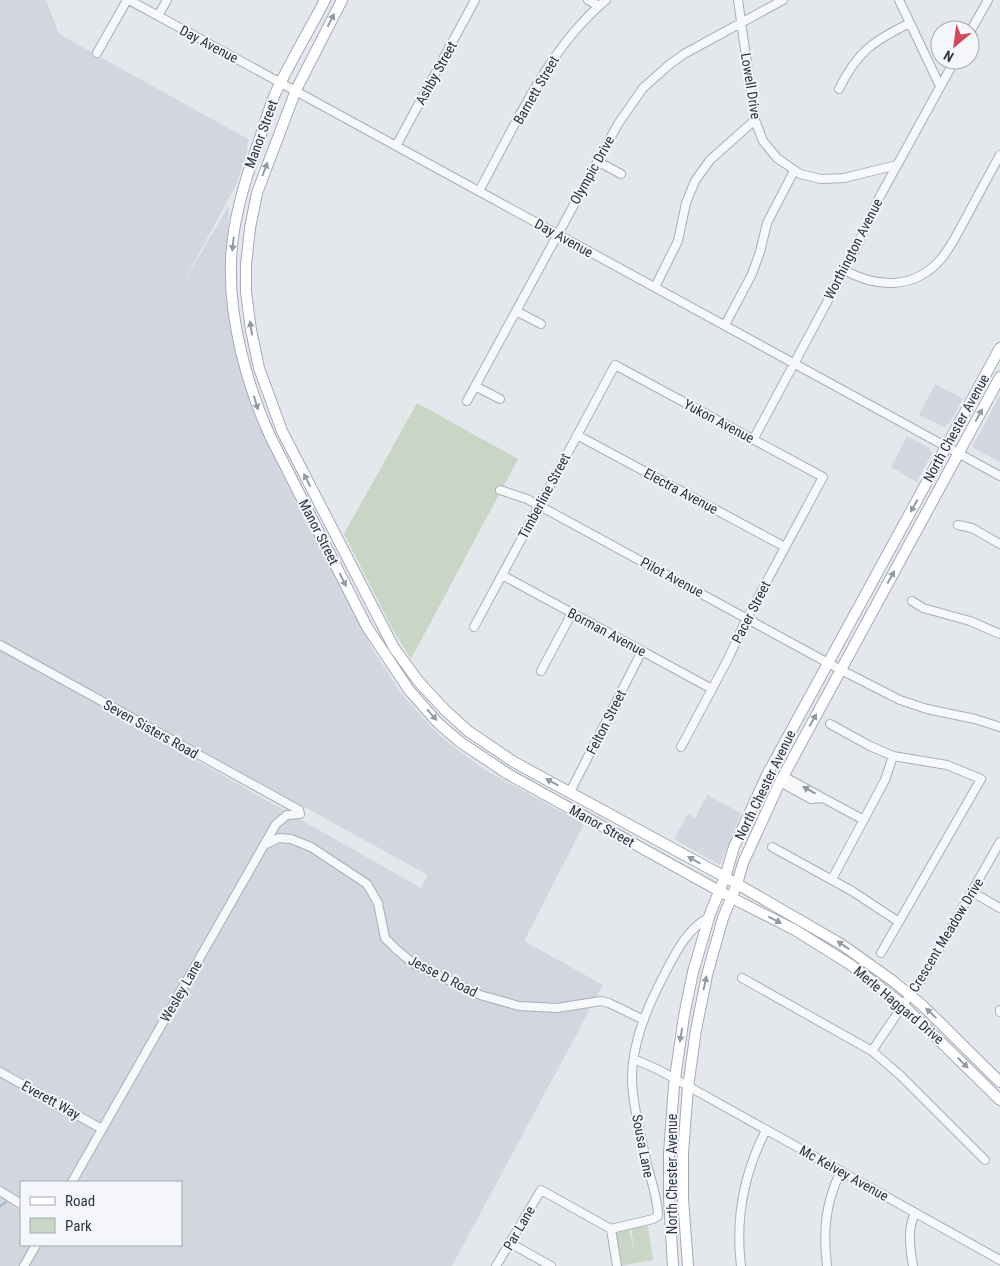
<svg xmlns="http://www.w3.org/2000/svg" width="1000" height="1266" font-family="'Roboto Condensed',sans-serif">
<rect width="100%" height="100%" fill="#e4e7ec"/>
<!-- built -->
<path fill="#d2d6de" fill-rule="evenodd" d="M0 0H46L59 34 248 139 247 154 236 185 180 289 229 205 226 301 254 408 320 522 370 645 400 692 432 728 450 744 487 771 584 824 524 941 603 985 452 1266H0V649L421 888 428 875 99 694 0 641ZM21 1182H181V1245H21Z
M935 384 963 399 949 424 944 427 919 415Z
M1000 395V462L972 447Z
M907 436 929 448 932 453 917 482 891 467Z
M707 795 741 813 720 865 674 839 688 814 695 818Z"/>
<!-- green -->
<path fill="#c9d6c5" d="M417 403 518 459 411 659 393 630 344 534Z
M648 1226 653 1260 618 1266 613 1230 629 1228 635 1255 631 1228Z"/>
<g fill="none" stroke-linecap="round" stroke-linejoin="round">
<!-- stream -->
<path stroke="#9fb4cc" stroke-width="2" d="M0 1206 6 1202"/>
<defs>
<path id="minor" d="M129 0 1000 476
M588 0 599 6
M738 0 755 120 763 141 777 158 800 174 821 179 844 178 897 165
M899 0 940 86
M158 16 167 0
M970 32 988 0
M97 53 127 0
M839 89C857 52 873 41 910 23
M396 146 475 0
M597 161 621 174
M479 191C515 126 548 48 606 0
M844 270C877 288 914 290 941 259 952 246 959 230 967 216 978 195 989 175 1000 155
M655 287 678 241 686 203 695 181 710 160 755 120
M516 311 541 324
M725 325 752 274 760 252 767 223 794 171
M475 386 500 399
M467 401 618 124 643 88 670 64 684 54 783 0
M577 435 785 547
M753 440 854 252 879 198 955 60
M500 490 527 499 841 670 900 700 927 709 975 719 1000 727
M958 525 972 528 1000 544
M502 575 712 689
M912 601 923 608 970 621 1000 634
M474 627 615 365 823 477 747 618 727 661 681 747
M0 645 299 810 300 814
M541 671 572 613
M830 724 870 746 893 756 947 765 981 779 881 953
M780 782 811 799 823 798 783 776
M570 792 642 651
M823 798 864 820
M266 844 279 838 291 839 311 847 367 884 378 903 385 938 396 949 414 964 480 995 519 1006 557 1008 601 1001 609 1003 644 1020
M772 847 852 891 899 922
M832 879 885 780 893 756
M972 892 1000 908
M742 978 872 1051 901 1076 985 1160
M1000 1010V1012
M872 1051 903 1005 922 979 1000 842
M634 1059 659 1070 1000 1260
M0 1072 102 1129
M72 1182 276 824 287 815 300 814
M0 1191 21 1204
M611 1229 617 1266
M510 1243 551 1266
M24 1266 36 1245
M496 1266 541 1190 611 1229 653 1219 658 1216C658 1198 650 1178 646 1160 641 1135 633 1108 632 1082 631 1045 647 1008 663 977 675 954 686 930 709 917
M741 1266C735 1218 744 1173 766 1130
M827 1266C823 1232 825 1203 841 1171
M913 1266C910 1248 907 1230 915 1213"/>
<path id="major" d="M325 0C309 31 290 62 275 94 269 109 264 125 259 141 245 180 232 221 231 263 229 320 247 385 270 436L367 627 409 690 438 723 460 742 508 774 732 898 795 930 851 965 903 1005 1000 1100
M342 0 296 90 257 193 250 228 246 265V292L251 330 259 368 282 431 394 648 419 682 445 710 468 731 514 762 725 877 841 944 893 981 922 1005 1000 1082
M673 1266 669 1198V1153L674 1085 684 1016 693 972 710 914 725 877 734 847 767 775 1000 348
M688 1266 683 1198V1153L688 1087 696 1030 707 975 723 918 737 884 743 863 780 782 1000 377"/>
</defs>
<!-- minor casing -->
<use href="#minor" stroke="#a9aeb7" stroke-width="10"/>
<!-- major casing -->
<use href="#major" stroke="#a3abb8" stroke-width="12"/>
<!-- minor -->
<use href="#minor" stroke="#f7f8fa" stroke-width="8"/>
<!-- major -->
<use href="#major" stroke="#fff" stroke-width="10"/>
</g>
<!-- one-way arrows -->
<defs><path id="oneway-solid" d="M-6-.8H1V-3.2L6.5 0L1 3.2V.8H-6Z" transform="scale(1.25)"/></defs>
<g fill="#959aa2">
<use href="#oneway-solid" transform="translate(331 20) rotate(-63)"/>
<use href="#oneway-solid" transform="translate(265 169) rotate(-69)"/>
<use href="#oneway-solid" transform="translate(233 244) rotate(96)"/>
<use href="#oneway-solid" transform="translate(251 328) rotate(-99)"/>
<use href="#oneway-solid" transform="translate(256 403) rotate(73)"/>
<use href="#oneway-solid" transform="translate(979 415) rotate(-61)"/>
<use href="#oneway-solid" transform="translate(307 480) rotate(-117)"/>
<use href="#oneway-solid" transform="translate(914 506) rotate(119)"/>
<use href="#oneway-solid" transform="translate(891 577) rotate(-61)"/>
<use href="#oneway-solid" transform="translate(343 580) rotate(63)"/>
<use href="#oneway-solid" transform="translate(432 715) rotate(48)"/>
<use href="#oneway-solid" transform="translate(813 720) rotate(-61)"/>
<use href="#oneway-solid" transform="translate(552 782) rotate(-151)"/>
<use href="#oneway-solid" transform="translate(694 860) rotate(-151)"/>
<use href="#oneway-solid" transform="translate(775 920) rotate(27)"/>
<use href="#oneway-solid" transform="translate(843 945) rotate(-146)"/>
<use href="#oneway-solid" transform="translate(705 983) rotate(-78)"/>
<use href="#oneway-solid" transform="translate(931 1013) rotate(-137)"/>
<use href="#oneway-solid" transform="translate(681 1035) rotate(99)"/>
<use href="#oneway-solid" transform="translate(963 1063) rotate(45)"/>
</g>
<use fill="#9196a0" href="#oneway-solid" transform="translate(809 790) rotate(-151)"/>
<g text-anchor="middle" stroke-width="4" stroke-linejoin="round" paint-order="stroke">
<!-- street labels -->
<g font-size="14" fill="#2b3445" stroke="#f4f6f9">
<text transform="translate(209 44) rotate(28)" y="5">Day Avenue</text>
<text transform="translate(436 73) rotate(-61)" y="5">Ashby Street</text>
<text transform="translate(751 86) rotate(81)" y="5">Lowell Drive</text>
<text transform="translate(536 90) rotate(-60)" y="5">Barnett Street</text>
<text transform="translate(261 134) rotate(-70)" y="5">Manor Street</text>
<text transform="translate(592 170) rotate(-61)" y="5">Olympic Drive</text>
<text transform="translate(564 238) rotate(29)" y="5">Day Avenue</text>
<text transform="translate(853 249) rotate(-63)" y="5">Worthington Avenue</text>
<text transform="translate(719 421) rotate(28)" y="5">Yukon Avenue</text>
<text transform="translate(956 428) rotate(-61)" y="5">North Chester Avenue</text>
<text transform="translate(681 491) rotate(28)" y="5">Electra Avenue</text>
<text transform="translate(544 496) rotate(-62)" y="5">Timberline Street</text>
<text transform="translate(319 532) rotate(63)" y="5">Manor Street</text>
<text transform="translate(672 577) rotate(28)" y="5">Pilot Avenue</text>
<text transform="translate(751 612) rotate(-63)" y="5">Pacer Street</text>
<text transform="translate(607 632) rotate(28)" y="5">Borman Avenue</text>
<text transform="translate(606 722) rotate(-63)" y="5">Felton Street</text>
<text transform="translate(151 729) rotate(29)" y="5">Seven Sisters Road</text>
<text transform="translate(765 785) rotate(-64)" y="5">North Chester Avenue</text>
<text transform="translate(602 826) rotate(29)" y="5">Manor Street</text>
<text transform="translate(946 935) rotate(-59)" y="5">Crescent Meadow Drive</text>
<text transform="translate(443 976) rotate(27)" y="5">Jesse D Road</text>
<text transform="translate(181 991) rotate(-60)" y="5">Wesley Lane</text>
<text transform="translate(899 1005) rotate(40)" y="5">Merle Haggard Drive</text>
<text transform="translate(51 1100) rotate(29)" y="5">Everett Way</text>
<text transform="translate(643 1146) rotate(79)" y="5">Sousa Lane</text>
<text transform="translate(844 1173) rotate(29)" y="5">Mc Kelvey Avenue</text>
<text transform="translate(672 1174) rotate(-90)" y="5">North Chester Avenue</text>
<text transform="translate(519 1228) rotate(-60)" y="5">Par Lane</text>
</g>
</g>
<!-- legend -->
<rect x="20" y="1181" width="162" height="65" fill="#f4f6f9" stroke="#a4a8b1"/>
<rect x="30" y="1197" width="25" height="8" fill="#ffffff" stroke="#a4a8b1"/>
<text x="65" y="1206" font-size="15" fill="#2b3445">Road</text>
<rect x="30" y="1218" width="25" height="15" fill="#c9d6c5" stroke="#a4a8b1"/>
<text x="65" y="1231" font-size="15" fill="#2b3445">Park</text>
<!-- north arrow -->
<g transform="translate(955 45) rotate(209)"><circle r="24" fill="#f4f6f9" stroke="#a4a8b1"/>
<path d="M0-4L9 19L0 12L-9 19Z" fill="#d1495b"/>
<text y="-8" font-size="14" font-weight="bold" text-anchor="middle" fill="#2b3445">N</text>
</g>
</svg>
